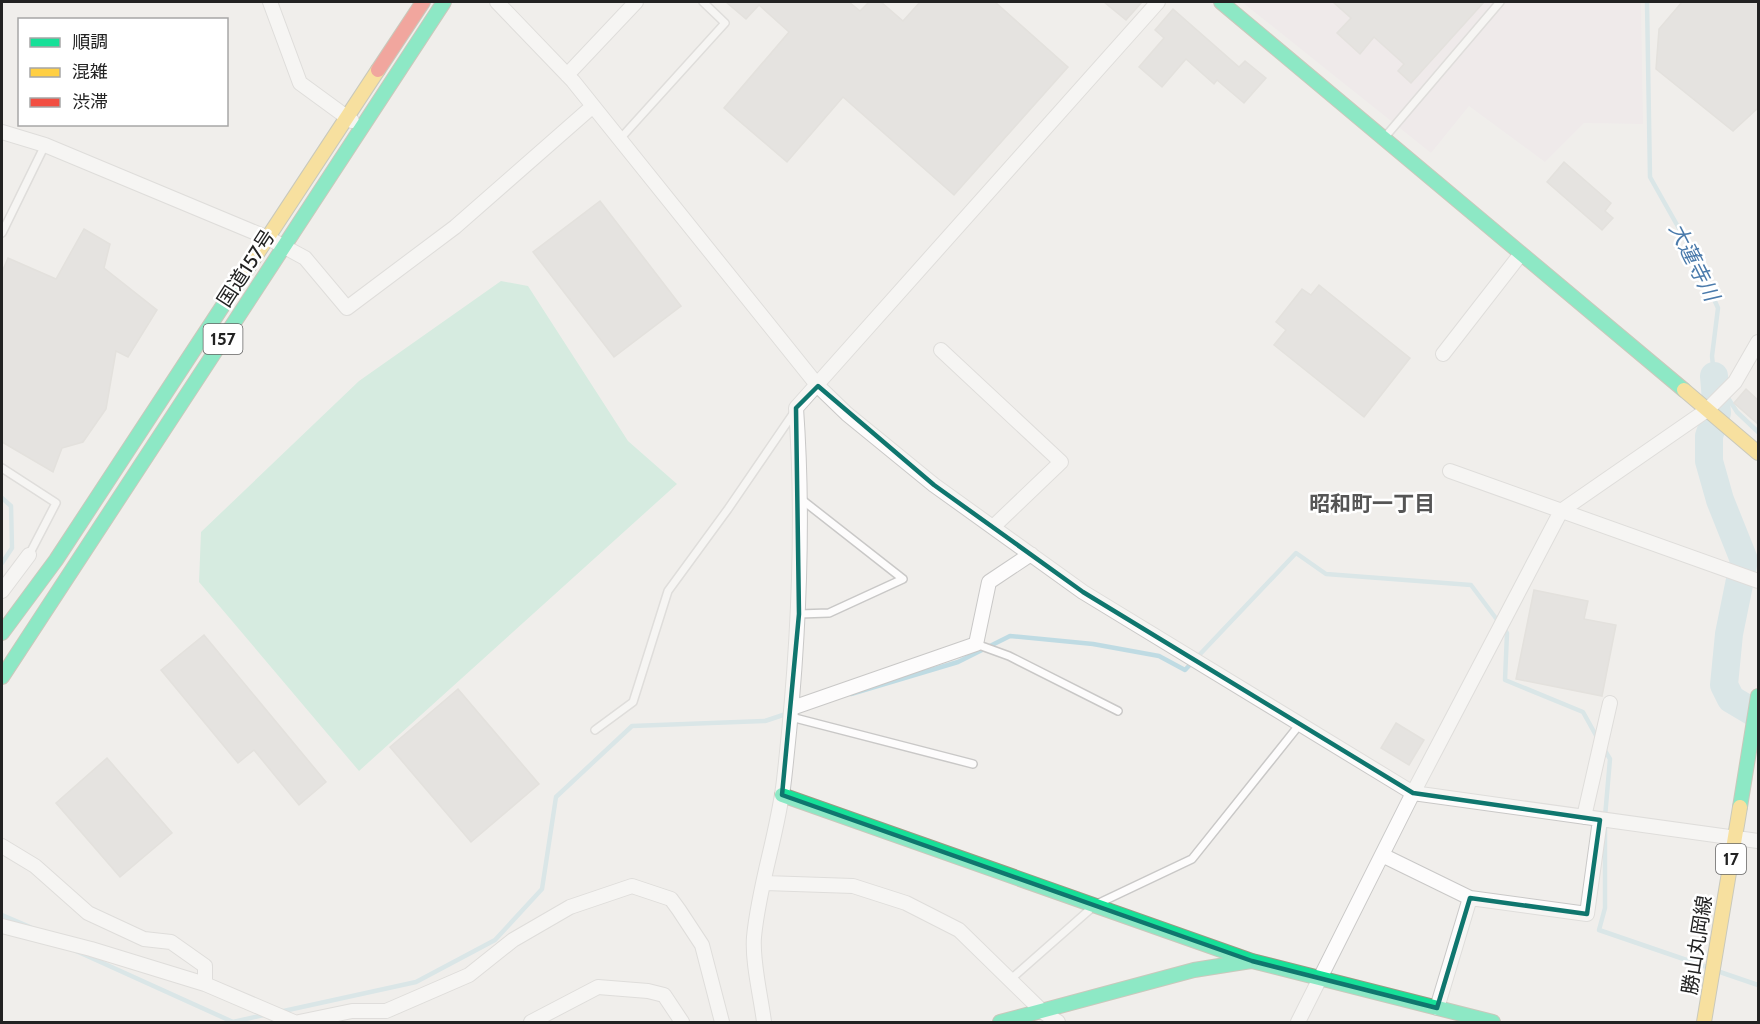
<svg xmlns="http://www.w3.org/2000/svg" width="1760" height="1024" font-family="Cabin,'Noto Sans JP',sans-serif">
<rect width="100%" height="100%" fill="#f0eeeb"/>
<!-- industrial -->
<path fill="#ede4e9" d="M1242 2H1641L1643 124 1584 123 1545 162 1469 106 1431 153Z"/>
<!-- pitch -->
<path fill="#b7e6d2" d="M501 281 528 286 628 441 677 484 359 771 199 582 201 532 359 381Z"/>
<g fill="none" stroke-linecap="round" stroke-linejoin="round">
<!-- stream -->
<path stroke="#bfdbe3" stroke-width="4.5" d="M1647 2 1650 177 1694 255 1718 308 1712 356 1714 376 1737 412 1758 432
M2 498 11 506 12 548 2 563
M851 694 958 662 1010 636 1093 644 1159 656 1185 670 1296 553 1326 574 1471 585 1507 633 1505 680 1583 712 1598 739
M1604 749 1610 759 1605 817
M1605 825V908L1599 930 1707 967
M2 915 30 927
M74 950 233 1022 268 1014
M1717 971 1758 985
M279 1012 416 982 495 940 542 889 556 797 632 726 765 721 789 713"/>
<!-- river -->
<path stroke="#bfdbe3" stroke-width="28" d="M1714 376 1717 413 1709 436V461L1720 500 1744 560 1729 634 1724 685 1731 699 1758 715"/>
</g>
<!-- building -->
<path fill="#d7d4d2" stroke="#d3d0cc" stroke-width="1.5" d="M726 2H849L860 11 869 2H881L903 21 920 2H995L1068 67 954 195 843 97 787 162 724 108 789 32 759 5 746 19Z
M1104 2H1142L1126 20Z
M1333 2H1484L1411 83 1398 71 1404 64 1374 37 1360 54 1337 33 1351 18Z
M1682 2H1758V108L1733 131 1656 69 1659 29Z
M1173 9 1239 67 1245 61 1266 78 1244 103 1217 80 1214 84 1186 59 1162 87 1139 67 1164 38 1155 30Z
M1564 162 1611 203 1605 211 1613 218 1602 230 1547 182Z
M600 201 681 306 614 357 533 252Z
M84 229 110 244 104 268 157 310 128 357 116 351 106 409 83 442 62 448 53 472 2 442V272L8 258 56 279Z
M1319 285 1410 358 1364 417 1274 345 1286 330 1276 322 1302 289 1311 295Z
M1746 389 1758 400V424L1734 403Z
M1534 590 1588 601 1584 619 1616 625 1602 696 1516 679Z
M204 635 326 782 299 805 254 750 238 763 161 670Z
M458 689 539 784 471 842 390 747Z
M1396 723 1424 740 1409 765 1381 748Z
M107 758 172 833 120 877 56 803Z"/>
<g fill="none" stroke-linecap="round" stroke-linejoin="round">
<defs>
<path id="lane" d="M1385 137 1500 2
M619 140 725 23 703 2
M2 233 45 145
M2 468 56 503 29 555
M799 614 829 613 903 579 801 499
M976 644 1009 656 1118 711
M791 717 973 764
M595 730 633 702 668 591 728 509 795 411
M1011 979 1095 905 1192 859 1300 724"/>
<path id="street" d="M270 2 300 83 352 121
M497 2 573 81 818 386 847 414 934 485 1083 592 1413 793 1758 841
M567 75 636 2
M2 132 45 145 268 238 305 258 347 308 455 227 593 106
M941 350 1061 462 993 527
M1443 354 1520 255
M1450 471 1758 581
M2 591 29 555
M792 708 976 644 989 582 1031 554
M1584 817 1610 703
M2 846 35 866 88 913 144 939 171 942 205 966V984
M1382 855 1470 898 1587 914 1600 820
M765 883 853 886 906 903 959 930 1043 1012 1058 1022
M2 926 91 949 205 984 294 1022
M1437 1008 1470 898
M299 1022 352 1011H386L469 975 513 940 570 907 632 886 671 899 679 910 702 945 722 1022
M531 1022 598 987 648 991 664 995 682 1022
M764 1022C761 997 752 962 754 937 759 884 778 833 784 780 798 657 805 533 796 408L1158 2
M1298 1022 1413 793 1561 511 1707 410 1735 382 1758 342"/>
<path id="fast" d="M1221 2 1684 390
M2 633 56 560 247 269
M2 677 444 2
M782 795 1252 961 1493 1022
M1740 807 1758 696
M1000 1022 1194 970 1251 961"/>
<path id="slow" d="M247 269 378 70
M1684 390 1758 453
M1704 1022 1740 807"/>
<path id="jam" d="M378 70 423 2"/>
</defs>
<!-- lane casing -->
<use href="#lane" stroke="#c9c8c7" stroke-width="10"/>
<!-- street casing -->
<use href="#street" stroke="#c9c8c7" stroke-width="16"/>
<!-- fast casing -->
<use href="#fast" stroke="#999a82" stroke-width="16"/>
<!-- slow casing -->
<use href="#slow" stroke="#999a82" stroke-width="16"/>
<!-- jam casing -->
<use href="#jam" stroke="#999a82" stroke-width="16"/>
<!-- lane -->
<use href="#lane" stroke="#fdfcfc" stroke-width="7"/>
<!-- street -->
<use href="#street" stroke="#fdfcfc" stroke-width="14"/>
<!-- fast -->
<use href="#fast" stroke="#16e098" stroke-width="14"/>
<!-- slow -->
<use href="#slow" stroke="#ffcf43" stroke-width="14"/>
<!-- jam -->
<use href="#jam" stroke="#f24e42" stroke-width="14"/>
</g>
<!-- marked area -->
<path d="M0 0H1760V1024H0ZM818 386 934 485 1083 592 1413 793 1600 820 1587 914 1470 898 1437 1008 1252 961 782 795 799 614 796 408Z" fill="#f0eeeb" fill-opacity=".55" fill-rule="evenodd"/>
<path fill="none" stroke="#0f766e" stroke-width="4.5" stroke-linejoin="round" d="M818 386 934 485 1083 592 1413 793 1600 820 1587 914 1470 898 1437 1008 1252 961 782 795 799 614 796 408Z"/>
<g text-anchor="middle" stroke-width="5" stroke-linejoin="round" paint-order="stroke">
<!-- shield labels -->
<g fill="#fff" stroke="#646464" stroke-width="1.5">
<rect x="203.5" y="324" width="39" height="30" rx="4.5"/>
<rect x="1716" y="844" width="30" height="30" rx="4.5"/>
</g>
<g font-size="18" font-weight="bold" fill="#222">
<text x="223" y="345">157</text>
<text x="1731" y="865">17</text>
</g>
<!-- street labels -->
<g font-size="20" fill="#222" stroke="#fff">
<text transform="translate(246 268) rotate(-57)" y="7">国道157号</text>
<text transform="translate(1697 945) rotate(-81)" y="7">勝山丸岡線</text>
</g>
<!-- water labels -->
<g font-size="21" font-style="italic" fill="#4a7aab" stroke="#fff">
<text transform="translate(1694 262) rotate(63)" y="7">大蓮寺川</text>
</g>
<!-- neighbourhood labels -->
<g font-size="21" font-weight="bold" fill="#555" stroke="#fff">
<text x="1372" y="511">昭和町一丁目</text>
</g>
</g>
<!-- border -->
<rect width="1760" height="1024" fill="none" stroke="#222222" stroke-width="6"/>
<!-- legend -->
<rect x="18" y="18" width="210" height="108" fill="#ffffff" stroke="#a7a7a7" stroke-width="1.5"/>
<rect x="30" y="38" width="30" height="9" fill="#16e098" stroke="#a7a7a7" stroke-width="1.5"/>
<text x="72" y="48" font-size="18" fill="#222222">順調</text>
<rect x="30" y="68" width="30" height="9" fill="#ffcf43" stroke="#a7a7a7" stroke-width="1.5"/>
<text x="72" y="78" font-size="18" fill="#222222">混雑</text>
<rect x="30" y="98" width="30" height="9" fill="#f24e42" stroke="#a7a7a7" stroke-width="1.5"/>
<text x="72" y="108" font-size="18" fill="#222222">渋滞</text>
</svg>
